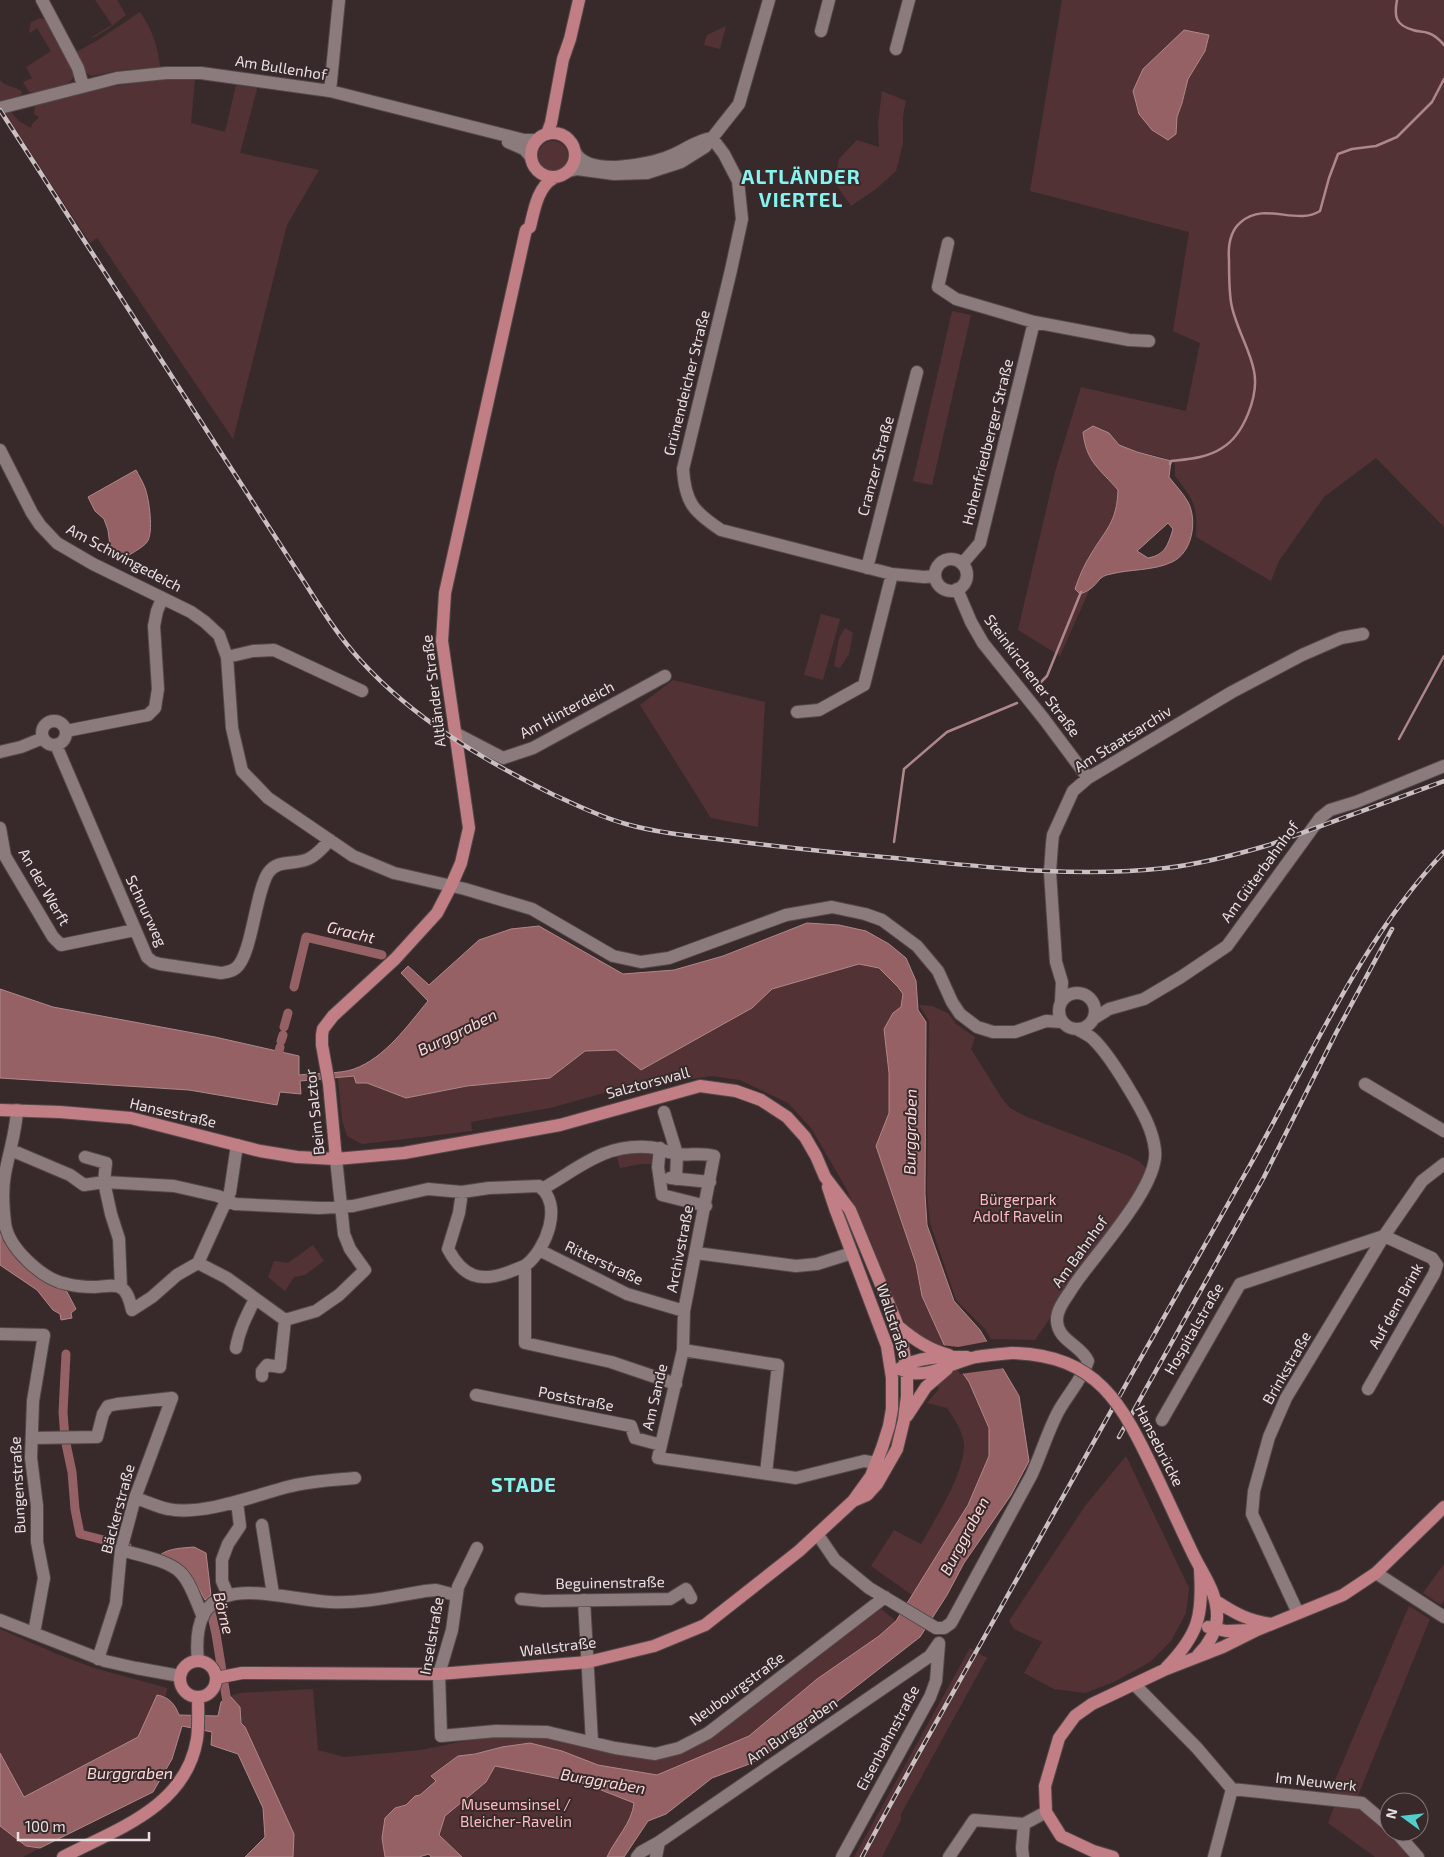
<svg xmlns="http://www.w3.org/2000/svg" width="1444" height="1857" font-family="'Exo 2',sans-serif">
<rect width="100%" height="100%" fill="#382a2b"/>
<!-- green -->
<path fill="#533235" d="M95 0H117L126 15 108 29 93 38 92 37 112 25Z
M1062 0H1444V527L1376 458 1324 497 1279 561 1271 581 1196 537C1198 504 1193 500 1175 476V464C1161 452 1136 456 1119 445 1115 443 1112 437 1109 433L1095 466 1118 490C1116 522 1107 528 1091 553 1084 565 1079 577 1075 589L1080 594 1089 591 1060 656 1018 630 1055 472 1081 387 1186 411 1200 343 1173 331 1189 232 1030 191Z
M140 12C152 29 158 46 160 67L121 70 91 76 84 71 74 53 98 40Z
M40 18 48 20 73 67 74 76C68 89 43 94 29 92L23 82 32 78 26 67 51 51 37 28 30 33 29 31 31 22Z
M726 26 720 49 704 45 707 35Z
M195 79 191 123 225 132 236 85 256 87 257 89 240 153 319 170 287 225 233 439 97 238 90 243 3 111 8 109 19 121 31 128 32 124 39 117 34 114 35 106 61 97 63 99C106 85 150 79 195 79Z
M0 80C5 87 16 86 22 92L21 95 0 105Z
M882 91 906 101 903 115V143L896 171 876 189 851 206 835 183 839 159 857 140 879 147 878 124Z
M538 156a15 15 0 1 1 30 0a15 15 0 1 1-30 0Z
M952 311 971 315 932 485 913 481Z
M821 614 840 619 823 680 804 675Z
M845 628 853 633 849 654 840 668 834 666 839 638Z
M673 680 765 702 758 827 711 818 640 705Z
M859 963 879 968 898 987 903 994 902 1007 893 1013 889 1073V1113L876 1146 916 1264 922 1296 946 1349 969 1382 989 1428V1456L968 1505 912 1595 871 1566 894 1530 921 1544C935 1519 970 1466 963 1438 960 1427 953 1417 947 1408L927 1403 939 1389 923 1338 907 1326 894 1304 872 1244 846 1188 811 1128 788 1103 740 1080 712 1076 652 1085 640 1083 550 1108 471 1122 472 1131 362 1144 347 1136 342 1120 338 1078 354 1076 356 1083H367L406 1098 467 1086 550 1078 585 1051 616 1050 641 1070 752 1008 772 989Z
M920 1005 932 1006 948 1013 956 1024 975 1037 971 1049 1003 1100 1010 1108 1027 1117 1129 1156 1140 1162 1147 1169 1136 1193 1035 1340 991 1339 984 1328 956 1300 930 1223 927 1193 929 1021 920 1007Z
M655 1151 654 1164H641L620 1168 616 1154Z
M313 1245 324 1261 305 1275 294 1277 285 1291 268 1277 274 1261 288 1263Z
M1126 1456 1189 1588 1186 1613 1171 1641 1150 1662 1114 1682 1085 1693 1054 1689 1024 1673 1042 1642 1014 1629 1009 1621 1085 1506Z
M1444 1564V1600L1441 1605 1423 1593Z
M1409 1606 1430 1619 1357 1798 1336 1796V1793L1326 1791 1333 1785Z
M881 1609 896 1621 879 1636 817 1679 749 1736 657 1775 598 1765 562 1751 502 1747 475 1754 458 1756 431 1775 436 1781 420 1795 415 1796 406 1805 395 1808 382 1838 385 1857H293L294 1834 245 1727 241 1723 240 1707 230 1696 240 1693 313 1689 318 1750 344 1757 421 1750 503 1733 652 1751 715 1735 800 1666Z
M0 1629 57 1654 94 1668 167 1688 166 1696H157L138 1737 23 1797 0 1753Z
M970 1648 987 1658 901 1814V1820L882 1857H854Z
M495 1766 586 1784 635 1803C632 1823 615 1839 607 1857H462L439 1835 445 1816 486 1782Z
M1334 1807 1359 1808 1415 1857H1375L1328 1823Z
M0 1826 26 1846 40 1848 23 1857H0Z"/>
<!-- water -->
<path fill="#966165" stroke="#af878a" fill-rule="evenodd" d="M1184 30 1209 35 1205 51 1188 79 1182 103 1177 117 1176 134 1168 140 1152 130 1139 114 1133 91 1143 69Z
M1093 426 1109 433 1119 445 1137 452 1171 461 1169 477C1175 485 1183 493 1188 502 1198 521 1192 553 1172 562 1153 571 1130 569 1111 574 1098 576 1099 583 1090 589 1088 591 1083 593 1080 594L1075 589C1079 577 1084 565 1091 554 1106 529 1117 522 1118 490 1100 469 1086 462 1083 432ZM1168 523 1173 529C1168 545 1165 555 1148 558L1137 551Z
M136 470C139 476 143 482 145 488 149 498 154 533 147 542 143 548 129 554 122 560H115L111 554 108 530 104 519 95 511 88 497Z
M807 923 839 925 866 931 889 944 906 958 916 981 918 1010 926 1022 925 1194 927 1225 954 1301 980 1330 1019 1396 1029 1461 1011 1495 964 1563 947 1595 920 1637 789 1739 752 1763 712 1778 666 1814 648 1821 624 1857H607C615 1839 632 1823 634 1803L586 1784 495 1766 486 1782 445 1816 439 1835 462 1857H431L429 1854 419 1857H385L382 1838 385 1818 395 1808 406 1805 415 1796 420 1795 436 1781 431 1776 458 1756 475 1754 502 1747 530 1743 562 1751 598 1765 657 1775 749 1736 817 1679 879 1636 896 1621 968 1505 989 1456V1428L969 1382 946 1349 922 1296 916 1264 876 1146 889 1113V1073L884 1029 893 1013 901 1007 903 994 898 987 879 968 859 964 772 989 752 1008 641 1070 616 1050 585 1051 550 1078 467 1086 406 1098 367 1083H356L354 1076 300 1081 301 1094 280 1092 277 1105 189 1090 0 1078V989L53 1007 215 1037 299 1056V1075C315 1073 341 1074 354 1069 385 1058 408 1025 428 1001L401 973 408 966 429 985 479 940 511 929 539 926 623 974 674 970 723 956Z
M0 1212 4 1233 65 1288 76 1309 71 1313 72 1318 61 1320 60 1314 53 1310 37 1290 0 1265Z
M194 1547 206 1553 211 1595 205 1600 189 1571 160 1555C169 1548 183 1548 194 1547Z
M157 1695C169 1697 175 1704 179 1715L218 1716 221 1702 230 1696 240 1707 241 1723 245 1727 294 1834 293 1857H245L265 1837 263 1808 238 1754 211 1745 212 1732 182 1726 172 1759 153 1792 40 1848 26 1846 0 1826V1753L24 1797 138 1737Z"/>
<!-- pier -->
<path fill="#382a2b" d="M990 1341 1005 1368 960 1374 941 1345 958 1347Z"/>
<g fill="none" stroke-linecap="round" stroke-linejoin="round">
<!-- stream -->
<path stroke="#af878a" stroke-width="2.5" d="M1397 0C1394 16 1395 25 1413 30 1418 32 1423 31 1428 33 1435 35 1439 39 1444 45
M1170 464 1171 461C1189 459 1207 458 1222 448 1244 435 1259 395 1254 371 1250 349 1234 324 1231 302 1229 289 1229 274 1229 260 1228 247 1230 231 1241 222 1265 201 1296 226 1320 211L1329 178 1338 154 1352 149 1376 146 1397 137 1432 102 1444 79
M1036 687 1047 676 1081 592
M1399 739 1444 656
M894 842 904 769 947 732 1017 703"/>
<!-- canal -->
<path stroke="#966165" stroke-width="9" d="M294 987 306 937 382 955
M284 1027 288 1013
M281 1041 283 1035
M276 1064 280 1047
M66 1354 63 1412 65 1439 72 1472 75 1509 80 1534 127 1546
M209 1603 216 1634 228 1708"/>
<defs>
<path id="minor" d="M42 0 78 68 83 86
M821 31 829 0
M896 49 909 0
M330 91 339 0
M0 108 117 78 166 73H201L330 91 524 140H537
M712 138 724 154 738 181 742 219 731 270 683 469C685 503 694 512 721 530L892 574 924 577 935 576
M508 142 524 149 531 157
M575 152C588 177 649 165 670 156 684 151 696 140 712 138
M569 171 577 169 614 174 647 173 681 162 705 147 739 104 769 0
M948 243 938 287 956 299 1034 322
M0 450 32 513 40 525 57 543 93 564 191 612 205 622 219 635 227 657 232 728 242 771 268 798 353 856 394 873 465 889 532 909 613 956 641 962 669 958 786 915 832 907 865 914 882 920 917 946 938 971 952 1002 960 1014 977 1027 993 1032H1015L1046 1021 1062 1022
M935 575a16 16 0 1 1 32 0a16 16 0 1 1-32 0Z
M962 564 980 543 1034 322 1129 340 1149 341
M867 568 917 372
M957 589 971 622 983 643 1044 719 1088 778
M227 657 253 651 274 650 362 691
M797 712 819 710 864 685 892 574
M42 733a12 12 0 1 1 24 0a12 12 0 1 1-24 0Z
M66 731 148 715 155 708 158 689 154 626 157 611 162 599
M455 733 503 758 533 748 665 676
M56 745 147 957 153 962 160 964 221 973C227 972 231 972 236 968 252 955 255 894 268 873 278 858 297 866 310 858 318 854 324 846 330 840
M0 752 21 747 43 738
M0 828 5 856 53 937 61 945 135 930
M1059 1011a18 18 0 1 1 36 0a18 18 0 1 1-36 0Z
M1061 1001 1062 982 1056 962 1050 872 1052 844 1053 835 1073 791 1088 778 1232 692 1302 655 1341 638 1363 634
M1093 1019 1109 1009 1144 999 1181 977 1227 946 1320 818 1330 810 1356 802 1444 766
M1365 1084 1444 1131
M17 1110C16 1132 9 1152 5 1174 2 1190 3 1207 5 1223 8 1248 43 1280 67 1284 75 1286 85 1287 94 1287 102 1287 112 1284 120 1287 128 1291 130 1302 132 1310L152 1297 177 1275 198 1263 230 1192 237 1145
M664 1112 677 1154 676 1179
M660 1148 658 1167 662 1195 706 1206
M11 1150 70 1175 84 1185 104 1182 174 1186 218 1196 235 1204 319 1208 353 1206 428 1189 462 1192 489 1188 539 1186C564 1205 546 1249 526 1265 521 1268 514 1270 509 1272 480 1283 463 1277 448 1249L459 1213 462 1192
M85 1157 106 1163 104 1182 111 1214 119 1239 121 1288
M670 1178 710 1182
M542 1189C578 1169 603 1144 647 1147 657 1147 666 1152 676 1154 689 1156 702 1152 714 1156L684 1311 683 1350
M539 1250 627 1294 684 1311
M696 1253 796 1266 817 1264 852 1253
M198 1263 227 1278 285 1320
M525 1266V1343L611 1362 676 1384
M285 1320 316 1311 339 1295 365 1270 350 1249 344 1234 336 1159
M0 1334 44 1335 33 1401 31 1458 37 1506V1542L44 1578 34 1633
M236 1348C239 1330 247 1315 255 1299
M262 1376V1371L267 1365 280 1367 285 1320
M1368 1389 1434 1274 1437 1265 1432 1258 1384 1236
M476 1395 631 1426 635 1438 661 1445
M1162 1420 1240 1284 1384 1236
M32 1438 97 1437 103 1414 108 1406 117 1404 172 1398
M766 1473 778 1365 683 1350 658 1458 796 1478 864 1461 877 1463
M135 1498C146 1501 157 1507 168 1509 201 1516 254 1496 287 1487 309 1481 332 1480 355 1478
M262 1525 273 1594
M818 1535 835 1560 869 1588 936 1628H944L951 1623 1031 1476C1041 1455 1047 1433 1058 1412 1067 1395 1082 1380 1088 1361 1081 1345 1058 1341 1057 1321 1056 1309 1067 1297 1073 1287 1093 1256 1160 1186 1155 1150 1153 1130 1142 1111 1132 1094 1122 1077 1107 1052 1093 1039 1089 1035 1082 1032 1077 1029
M477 1548 458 1587 452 1630 439 1674 441 1736 496 1731 547 1732 615 1748 655 1754 679 1748 708 1733 885 1597
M121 1550C138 1555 167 1560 180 1572 191 1582 197 1604 203 1617
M1376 1573 1444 1617
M228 1595 222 1581V1560L228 1544 240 1526 237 1502
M521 1599 543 1601 670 1599 686 1589 691 1598
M584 1600 592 1742
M1298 1613 1252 1514 1254 1491 1269 1437 1286 1398 1384 1236 1422 1181 1444 1164
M0 1620 105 1661 136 1668 180 1676
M98 1659 116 1603 121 1550 135 1498 172 1398
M198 1661C188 1563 273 1599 330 1602 362 1604 394 1596 425 1591L436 1590 455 1595
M1135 1685 1197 1748 1232 1789 1362 1803 1389 1826
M1396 1832 1418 1857
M637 1857 641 1852 659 1842 930 1656 939 1643
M656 1857 659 1842
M842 1857 930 1697 936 1681 939 1644
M949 1857 974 1820 1024 1824 1046 1812
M1023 1857 1022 1848 1024 1824
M1214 1857 1232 1789"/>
<path id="major" d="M531 155a22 22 0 1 1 44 0a22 22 0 1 1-44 0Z
M547 134 551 123 563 59 570 39 579 0
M0 1110 60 1112 131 1118 260 1151 297 1157 336 1159 404 1153 560 1125 700 1086 736 1091 761 1100 787 1117 805 1137 816 1156 825 1177 850 1210 898 1326 903 1347 907 1372V1396L904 1420 897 1449 877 1484 867 1495 853 1501
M336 1159 329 1084 322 1045V1035L323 1029 333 1016 395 959 437 913 451 886 461 863 469 828 442 641 445 593 525 234 526 230 530 227C534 210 538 186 554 178
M898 1326C914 1340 929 1350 949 1355
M899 1369C917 1356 946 1356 967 1357
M900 1369C924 1382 952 1362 976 1357 988 1355 1000 1354 1012 1353
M907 1416 926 1387 947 1369
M1155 1473C1168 1500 1180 1527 1193 1554 1203 1575 1218 1593 1217 1618 1216 1633 1208 1645 1198 1655
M1216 1601C1236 1614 1247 1620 1271 1624
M1208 1627 1226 1631 1250 1630
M180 1679a18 18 0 1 1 36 0a18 18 0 1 1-36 0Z
M1166 1668C1199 1634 1203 1616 1200 1569
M216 1678 242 1673 439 1674 588 1662 654 1646 705 1625 799 1551 853 1501 871 1476 882 1448 889 1426 892 1409V1378L887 1346 836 1211 828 1187
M63 1857C117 1829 186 1807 197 1739 199 1725 198 1711 198 1697
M1113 1857 1093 1851 1061 1836 1046 1812 1045 1786 1059 1738 1075 1716 1092 1704 1164 1670 1223 1647 1257 1630 1343 1595 1376 1573 1444 1507"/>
</defs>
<!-- minor casing -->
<use href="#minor" stroke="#544849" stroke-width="14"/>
<!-- major casing -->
<use href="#major" stroke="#544849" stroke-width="14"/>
<!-- minor -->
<use href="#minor" stroke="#8b7b7c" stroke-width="12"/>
<!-- major -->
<use href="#major" stroke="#c17e85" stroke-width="12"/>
<defs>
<path id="rail" d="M0 110 305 583C322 610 339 637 361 661 413 718 483 760 552 794 576 805 600 817 626 824 658 833 692 836 725 840 782 847 838 853 895 858 985 867 1075 878 1166 868 1201 864 1235 855 1269 845L1444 781
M1119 1437 1264 1177 1336 1033 1392 929
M862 1857C900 1785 941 1714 981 1643 1069 1486 1156 1330 1245 1174 1307 1066 1358 943 1444 852"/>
</defs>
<!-- rail casing -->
<use href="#rail" stroke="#cac0c1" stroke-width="4.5"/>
<!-- rail -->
<use href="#rail" stroke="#382a2b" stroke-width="2.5" stroke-dasharray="8" stroke-linecap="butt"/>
<defs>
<path id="major-bridge" d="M1012 1353C1098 1355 1122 1404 1155 1473"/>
</defs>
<!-- major-bridge casing -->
<use href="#major-bridge" stroke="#544849" stroke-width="14" stroke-linecap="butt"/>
<!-- major-bridge -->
<use href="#major-bridge" stroke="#c17e85" stroke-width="12"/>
</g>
<g text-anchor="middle" stroke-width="4" stroke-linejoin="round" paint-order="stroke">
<!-- street labels -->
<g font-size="15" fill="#e9e0e1" stroke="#382a2b">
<text transform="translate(281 68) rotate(9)" y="5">Am Bullenhof</text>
<text transform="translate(687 383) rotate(-76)" y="5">Grünendeicher Straße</text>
<text transform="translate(988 442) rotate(-76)" y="5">Hohenfriedberger Straße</text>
<text transform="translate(876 466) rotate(-75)" y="5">Cranzer Straße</text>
<text transform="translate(124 558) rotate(28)" y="5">Am Schwingedeich</text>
<text transform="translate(1032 676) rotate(53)" y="5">Steinkirchener Straße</text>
<text transform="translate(434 691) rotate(-97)" y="5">Altländer Straße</text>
<text transform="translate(567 710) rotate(-28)" y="5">Am Hinterdeich</text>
<text transform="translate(1123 739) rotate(-32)" y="5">Am Staatsarchiv</text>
<text transform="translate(1260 872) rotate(-54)" y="5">Am Güterbahnhof</text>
<text transform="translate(44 887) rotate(60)" y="5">An der Werft</text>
<text transform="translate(146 911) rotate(65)" y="5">Schnurweg</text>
<text transform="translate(648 1083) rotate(-15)" y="5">Salztorswall</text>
<text transform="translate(315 1112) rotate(-96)" y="5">Beim Salztor</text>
<text transform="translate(173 1113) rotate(13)" y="5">Hansestraße</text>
<text transform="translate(680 1249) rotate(-79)" y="5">Archivstraße</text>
<text transform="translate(1080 1252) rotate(-54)" y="5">Am Bahnhof</text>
<text transform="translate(604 1263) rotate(25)" y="5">Ritterstraße</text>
<text transform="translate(1396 1306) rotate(-61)" y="5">Auf dem Brink</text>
<text transform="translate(893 1321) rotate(72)" y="5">Wallstraße</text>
<text transform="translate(1194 1329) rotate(-60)" y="5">Hospitalstraße</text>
<text transform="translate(1287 1368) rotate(-60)" y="5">Brinkstraße</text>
<text transform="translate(655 1397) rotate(-77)" y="5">Am Sande</text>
<text transform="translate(576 1399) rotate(11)" y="5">Poststraße</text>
<text transform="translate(1159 1446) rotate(63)" y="5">Hansebrücke</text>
<text transform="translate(18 1485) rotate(-93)" y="5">Bungenstraße</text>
<text transform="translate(118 1509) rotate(-75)" y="5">Bäckerstraße</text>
<text transform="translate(610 1583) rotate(-1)" y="5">Beguinenstraße</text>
<text transform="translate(432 1636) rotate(-80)" y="5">Inselstraße</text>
<text transform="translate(558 1647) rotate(-7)" y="5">Wallstraße</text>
<text transform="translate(737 1689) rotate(-36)" y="5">Neubourgstraße</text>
<text transform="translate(792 1731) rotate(-34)" y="5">Am Burggraben</text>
<text transform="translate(888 1738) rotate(-62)" y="5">Eisenbahnstraße</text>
<text transform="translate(1316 1782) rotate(6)" y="5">Im Neuwerk</text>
</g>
<!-- park labels -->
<g font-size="15" fill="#ffbabf" stroke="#382a2b">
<text x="1018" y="1205">Bürgerpark<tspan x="1018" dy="17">Adolf Ravelin</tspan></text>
<text x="516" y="1810">Museumsinsel /<tspan x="516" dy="17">Bleicher-Ravelin</tspan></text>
</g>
<!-- water labels -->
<g font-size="16" font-style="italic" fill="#fcd8da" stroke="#382a2b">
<text transform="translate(351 932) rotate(14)" y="6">Gracht</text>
<text transform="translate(457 1032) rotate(-26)" y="6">Burggraben</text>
<text transform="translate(910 1132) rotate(-89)" y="6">Burggraben</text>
<text transform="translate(964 1536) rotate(-62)" y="6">Burggraben</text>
<text transform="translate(224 1613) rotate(76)" y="6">Börne</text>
<text x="130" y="1779">Burggraben</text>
<text transform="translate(603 1781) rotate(10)" y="6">Burggraben</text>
</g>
<!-- district labels -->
<g font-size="20" font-weight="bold" letter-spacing="1" fill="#87f3f1" stroke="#382a2b">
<text x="801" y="184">ALTLÄNDER<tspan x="801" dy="23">VIERTEL</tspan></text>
<text x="524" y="1492">STADE</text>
</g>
</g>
<!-- north arrow -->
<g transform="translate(1404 1817) rotate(285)"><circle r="24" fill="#382a2b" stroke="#7f7374"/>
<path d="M0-4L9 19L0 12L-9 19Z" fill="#52cdcc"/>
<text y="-8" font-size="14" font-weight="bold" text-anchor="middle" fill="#e9e0e1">N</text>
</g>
<!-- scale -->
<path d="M18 1832v8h131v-8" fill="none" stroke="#e9e0e1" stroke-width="2.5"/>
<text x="25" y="1832" font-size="15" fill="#e9e0e1" stroke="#382a2b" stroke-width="4" paint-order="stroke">100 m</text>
</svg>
